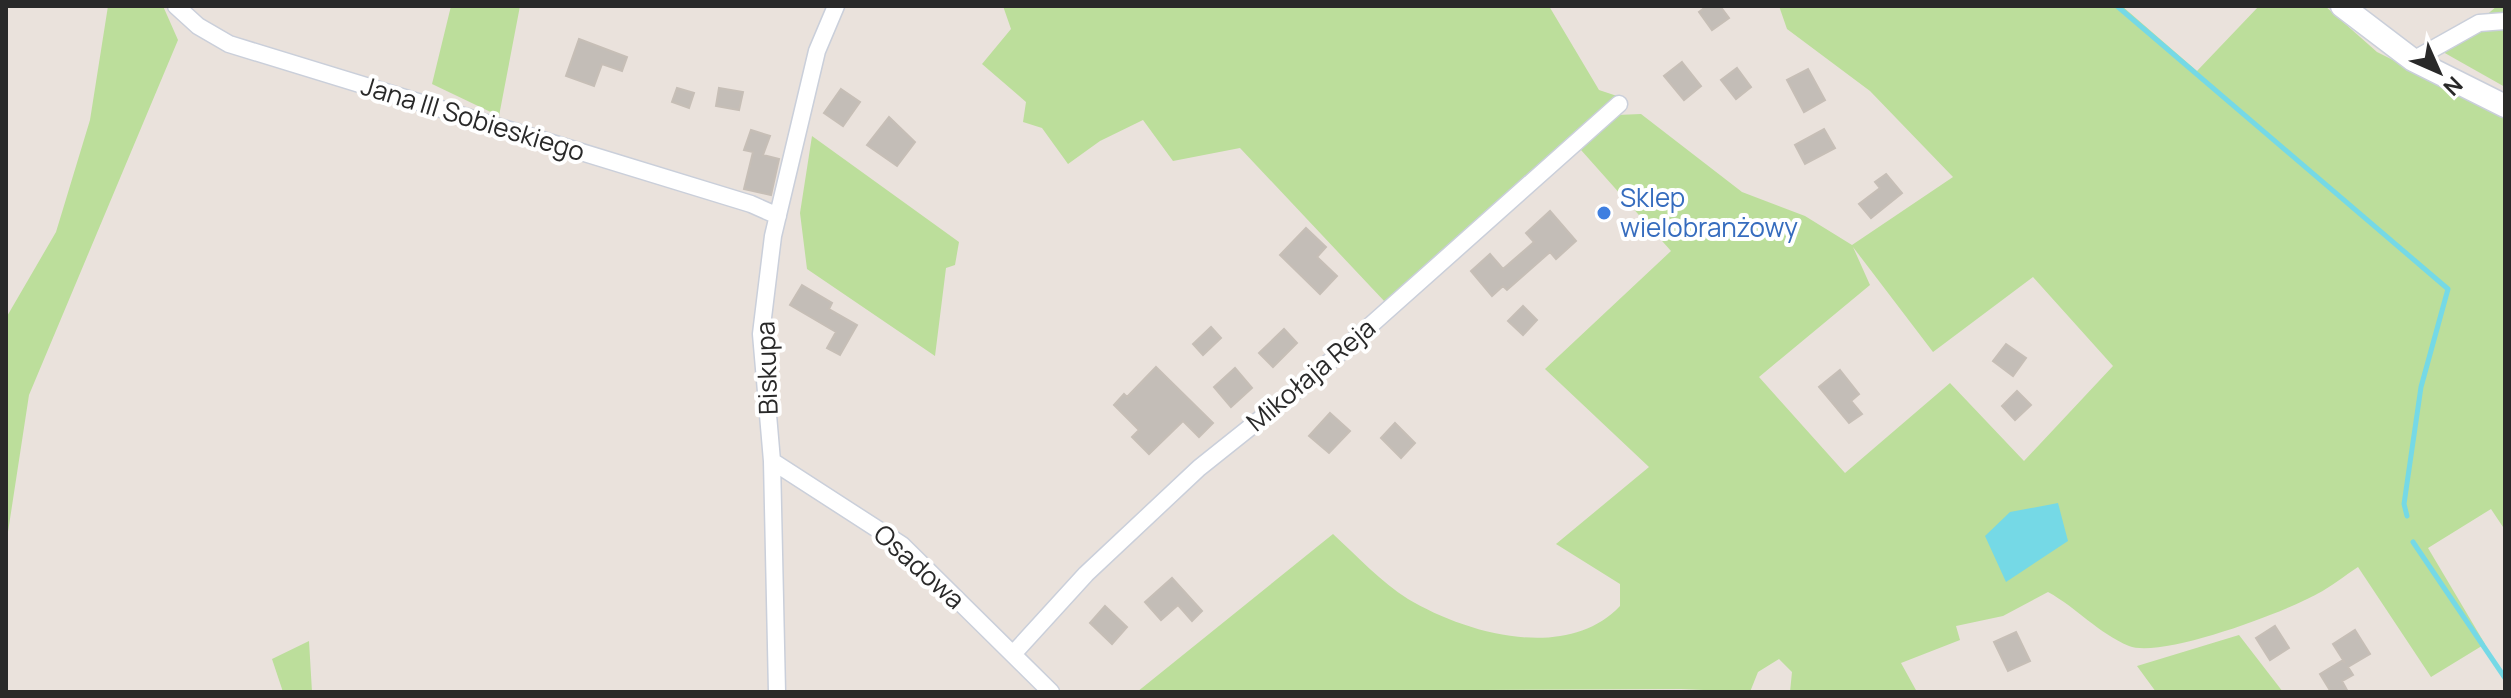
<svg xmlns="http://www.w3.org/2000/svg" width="2511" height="698" font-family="Manrope,sans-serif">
<rect width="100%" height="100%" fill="#eae2dc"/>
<!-- green -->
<path fill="#bcde9b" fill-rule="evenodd" d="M108 6H163L178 40 29 395 6 545V318L56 232 90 120Z
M451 6H520L499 116 432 84Z
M1003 6H1549L1599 90 1617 96 1386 303 1240 148 1173 161 1143 120 1100 141 1068 164 1042 128 1023 122 1026 102 982 64 1011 29Z
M1779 6H2122L2197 71 2259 6H2325L2377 52 2505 116V530L2491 509 2428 548 2485 644 2431 677 2358 567C2344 576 2331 587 2317 594 2285 612 2161 659 2129 646 2098 633 2077 608 2048 592L2003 616 1956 626 1960 640 1901 663 1917 692H1790L1792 672 1779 659 1758 672 1750 692 1681 689 1137 692 1333 534C1357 556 1381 582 1408 599 1467 634 1567 662 1620 606V584L1556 544 1649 467 1545 369 1671 251 1581 150 1617 115 1641 114 1742 192 1805 216 1852 245 1953 177 1870 91 1787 29ZM1853 247 1933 352 2033 277 2113 366 2024 461 1950 383 1845 473 1759 377 1870 285Z
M2497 6H2505V87L2443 52Z
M812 136 959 242 955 265 946 268 935 356 807 269 800 213Z
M2239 635 2283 692H2156L2137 666Z
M309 641 312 692H283L272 659Z"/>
<!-- water -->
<path fill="#75d9e6" d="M2058 503 2068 541 2006 582 1985 536 2010 512Z"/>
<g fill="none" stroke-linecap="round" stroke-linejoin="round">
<!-- stream -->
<path stroke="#75d9e6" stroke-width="5" d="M2117 6 2448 289 2421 387 2404 504 2407 516
M2413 542 2505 678"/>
</g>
<!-- building -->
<path fill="#c3bdb7" stroke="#c6beb6" stroke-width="2" d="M1707 6H1720L1729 18 1712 30 1699 12Z
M579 39 627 57 622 71 602 64 594 86 566 76Z
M1682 62 1701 86 1684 100 1664 76Z
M1737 68 1751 87 1736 99 1721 80Z
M1808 69 1825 100 1804 112 1787 80Z
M677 88 694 93 689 108 672 102Z
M719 88 743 92 739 110 716 106Z
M841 89 860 102 843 126 824 113Z
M889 117 915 142 897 166 867 145Z
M1824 129 1835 148 1805 164 1795 145Z
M751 130 770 136 763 155 779 159 771 195 744 189 753 152 744 150Z
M1886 174 1902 193 1871 218 1859 204 1880 188 1875 182Z
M1550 211 1576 241 1556 259 1550 252 1507 290 1503 286 1492 296 1471 271 1490 254 1503 269 1534 242 1526 233Z
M1306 228 1326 247 1317 257 1337 276 1320 294 1280 255Z
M802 285 832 303 829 309 857 325 840 355 827 348 836 332 790 305Z
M1523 306 1537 320 1523 335 1508 321Z
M1211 327 1221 338 1203 355 1193 344Z
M1284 329 1297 343 1273 367 1259 353Z
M2006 344 2026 358 2013 376 1993 361Z
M1156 367 1213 423 1199 437 1183 421 1149 454 1132 437 1139 430 1114 405 1124 394 1127 397Z
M1235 368 1252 388 1231 407 1214 387Z
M1840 370 1859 394 1851 401 1862 414 1849 423 1819 387Z
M2017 391 2031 405 2015 420 2002 406Z
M1330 413 1350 431 1329 453 1309 436Z
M1395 423 1415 443 1401 458 1381 438Z
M1172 578 1202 611 1192 621 1178 605 1161 620 1145 602Z
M1105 606 1127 627 1112 644 1090 623Z
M2275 626 2289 648 2270 660 2256 638Z
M2355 630 2370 654 2348 667 2353 675 2342 681 2348 692H2331L2320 674 2343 660 2345 663 2333 644Z
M2016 632 2030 661 2008 671 1994 642Z"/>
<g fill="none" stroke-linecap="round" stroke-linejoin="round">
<defs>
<path id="street" d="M176 6 198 26 229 44 751 204 778 216
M2413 60 2479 23 2505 21
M772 461 902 545 1051 692
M1013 654 1086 574 1199 468 1308 381 1619 104
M777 692 772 461 761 334 773 236 817 51 836 6"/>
<path id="secondary" d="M2342 6 2413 60 2505 106"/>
</defs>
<!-- street casing -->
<use href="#street" stroke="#cacfda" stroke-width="19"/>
<!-- secondary casing -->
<use href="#secondary" stroke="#cacfda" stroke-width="25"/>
<!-- street -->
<use href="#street" stroke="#fff" stroke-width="16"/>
<!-- secondary -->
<use href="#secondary" stroke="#fff" stroke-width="22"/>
</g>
<!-- markers -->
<circle fill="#3f7fe0" stroke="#fff" stroke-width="3" cx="1604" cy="213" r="8"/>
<g text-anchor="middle" stroke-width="8" stroke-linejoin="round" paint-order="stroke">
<!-- street labels -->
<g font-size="26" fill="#292929" stroke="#fff">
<text transform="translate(473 119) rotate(17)" y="9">Jana III Sobieskiego</text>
<text transform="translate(767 368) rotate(-92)" y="9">Biskupa</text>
<text transform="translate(1311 375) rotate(-40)" y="9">Mikołaja Reja</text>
<text transform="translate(919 567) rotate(42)" y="9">Osadowa</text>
</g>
<!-- shop labels -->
<g font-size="26" fill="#366cbe" stroke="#fff" text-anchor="start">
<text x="1620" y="207">Sklep<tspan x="1620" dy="30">wielobranżowy</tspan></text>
</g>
</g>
<!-- border -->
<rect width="2511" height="698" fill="none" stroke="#292929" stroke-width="16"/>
<!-- north arrow -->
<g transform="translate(2439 72) rotate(135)" stroke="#ffffff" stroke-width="6" paint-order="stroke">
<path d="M0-6L14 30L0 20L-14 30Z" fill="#292929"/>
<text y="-12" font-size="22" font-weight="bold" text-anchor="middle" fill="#292929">N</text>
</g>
</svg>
